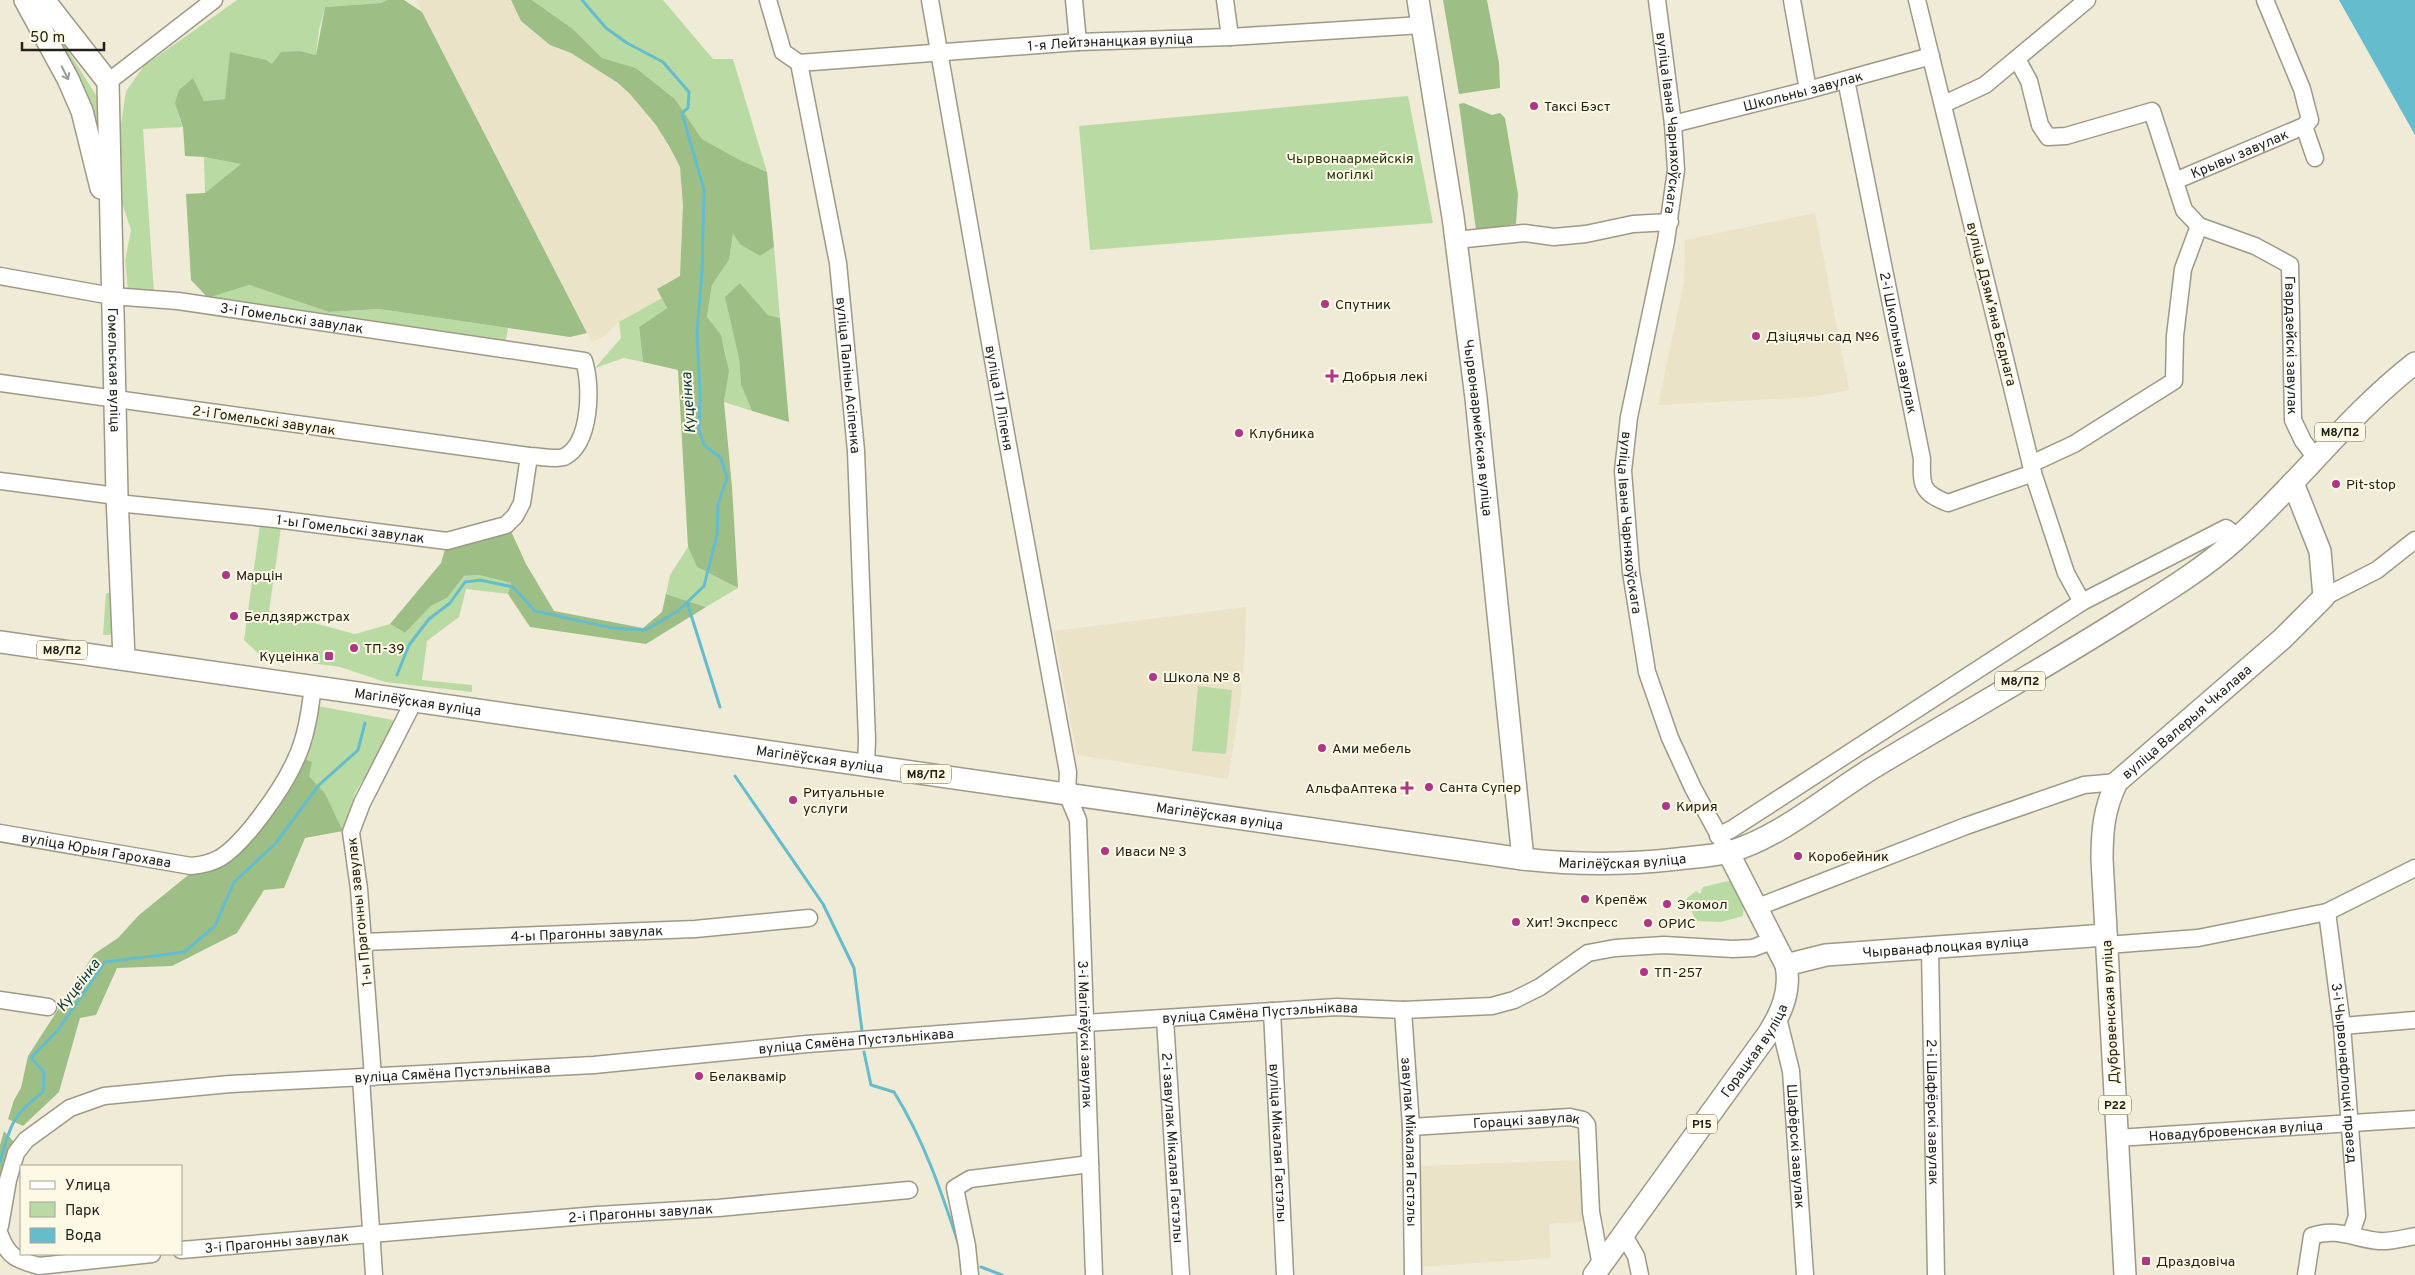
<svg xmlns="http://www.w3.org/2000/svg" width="2415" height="1275" font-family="Overpass,sans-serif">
<rect width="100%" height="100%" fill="#f0ebd7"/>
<!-- built -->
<path fill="#eae3c7" d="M416 0H511L521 21 550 45 571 53 618 83 630 94 656 125 680 167 683 206 680 277 657 289 662 298 619 322 604 336 592 342Z
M1815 213 1849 390 1812 397 1658 405 1684 282 1685 240Z
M1246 607 1245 648 1240 706 1228 779 1077 755 1054 631Z
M1581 1160 1587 1221 1549 1224 1551 1258 1419 1267V1166Z"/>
<!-- green -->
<path fill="#b9dba3" d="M237 0H387L381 3 325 7 319 30 316 55 300 51 272 65 225 99 204 101 193 79C171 96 175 102 183 127L143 129 154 293 128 290 125 261 131 230 121 200 120 131 126 91 144 66Z
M532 0H663L713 59H733L767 172 738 159 702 139 675 99 636 68 602 58 573 29Z
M46 16 103 106 104 180Z
M1408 96 1433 223 1090 250 1079 126Z
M204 157 242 164 205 193Z
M733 234 760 256 774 247 780 318 768 315 740 283 739 358 741 385 752 411 724 402C730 365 730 347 707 317L712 285 729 260Z
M249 285 329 312 379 309 508 328 505 345 208 298Z
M662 298 667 308 639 327 643 362 624 358 595 368 621 338 619 322Z
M260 525 281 528 269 611 355 634 390 624 405 633 431 606 447 598 464 576 479 575 512 583 508 594 466 589 459 617 427 641 422 680 472 685V692L385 682 340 667 261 656 244 640Z
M688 547 697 567 738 588 706 607 666 594 670 575Z
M106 593H113L114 628 110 635H103Z
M1198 686 1232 690 1226 754 1192 751Z
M318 706 393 720 388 740 355 793 343 831 325 793 309 776 305 759Z
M1732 880 1744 902 1743 916 1721 922 1696 921 1686 899 1696 891 1700 894 1703 887Z"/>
<!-- forest -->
<path fill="#9dbf86" d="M387 0H404L422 12 587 333 570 337 379 309 329 312 249 285 208 298 191 280 186 194 205 193 241 164 204 157 185 156 183 127 175 103 179 90 193 78 204 101 225 99 230 52 266 60 272 64 281 52 300 51 316 55 325 7 381 3Z
M511 0H532L573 29 602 58 636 68 675 99 702 139 738 159 767 172 774 247 760 256 740 244 733 234 729 260 712 285 707 317 721 335 729 371 724 402 732 487 738 588 697 567 688 547 678 370 643 362 639 327 667 308 657 289 680 276 683 206 680 167 669 146 656 125 630 94 618 83 571 53 550 45 521 21Z
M1443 0H1487L1499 63 1500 88 1459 94Z
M1464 103 1492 115 1500 113 1505 118 1518 194 1516 224 1476 230 1459 104Z
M740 283 768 315 780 318 789 422 752 411 741 385 739 358 725 297Z
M510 529 526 564 554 611 643 628 662 612 666 594 706 607 646 644 530 627 508 594 511 583 479 575 464 576 447 598 431 606 405 633 390 624 441 563 446 546 479 541Z
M305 759 312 762 309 776 325 793 343 831 305 838 284 888 264 890 237 933 172 966 117 968 96 1015 80 1018 59 1092 23 1126 8 1119 14 1100 21 1088 28 1056 94 954 118 938 139 915 192 872 226 864 267 818Z
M4 1131 13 1141 0 1189V1145Z"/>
<!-- water -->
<path fill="#64bccd" d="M2339 0H2415V135Z"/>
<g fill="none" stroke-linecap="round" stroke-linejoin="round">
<!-- stream -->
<path stroke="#64bccd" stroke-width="3" d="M687 602 720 707
M397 675 409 645 429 619 450 603 465 582 480 580 513 587 535 611 613 628 646 630 678 611 704 586 717 535 718 504 727 478 721 458 704 445 699 430 700 396 697 333 702 271 704 190 682 113 688 108 689 92 663 62 627 43 606 28 582 0
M735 776 823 904 854 968 862 1031
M864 1052 871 1085 894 1092C924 1140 941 1191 959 1245
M0 1162C10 1126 12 1115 43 1092L44 1072 31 1058 58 1030 105 962 184 952 215 926 234 882 275 844 319 785 358 750 365 723
M981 1267 1002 1275"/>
<defs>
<g id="minor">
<path id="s1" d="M768 0 783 52 799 63 838 263 856 451 867 740 866 765"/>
<path id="s2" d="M930 0 1006 434 1068 772 1067 794 1078 820 1094 1275"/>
<path d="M1074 0 1078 42"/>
<path d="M1225 0 1230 37"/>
<path id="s3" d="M1657 0 1673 124 1676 170 1666 241 1629 417 1623 471 1631 572 1647 672 1670 738 1693 788 1728 852"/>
<path d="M1792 0 1808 90"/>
<path d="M1917 0 2033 473 2066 573 2082 602"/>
<path id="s4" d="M2017 59 2029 81 2040 125 2048 137 2066 136 2152 111 2184 210 2199 226 2255 246 2290 265 2293 420 2303 441 2316 458"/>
<path id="s5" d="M799 63 1078 42 1230 37 1422 25"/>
<path id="s6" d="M1846 80 1922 459C1921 486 1922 493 1948 503L2033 473"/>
<path d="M108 82 214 0"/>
<path d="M1944 104 1985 85 2087 0"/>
<path id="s7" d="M1673 124 1808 90 1931 56"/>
<path d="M2304 126 2315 158"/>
<path id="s8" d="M2175 181 2304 126 2310 120 2302 89 2265 0"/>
<path d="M1456 240 1524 233 1554 237 1586 234 1633 224 1670 222"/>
<path id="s9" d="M0 276 112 296 178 301 584 361C592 386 591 444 564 457 555 460 539 456 529 456L0 383"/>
<path d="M2031 464 2074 444 2174 381 2175 336 2183 269 2199 226"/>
<path d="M0 481 117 496"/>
<path id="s10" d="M117 503 275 519 447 541 506 525 515 516 522 503 529 456"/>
<path d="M2324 597 2377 570 2415 540"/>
<path id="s11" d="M0 833 191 866C202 865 211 863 220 858 245 843 283 788 295 761 306 739 310 711 313 686"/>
<path d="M1718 836 1732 829 2082 602 2226 528 2239 537"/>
<path d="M1758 907 1966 826 2084 785 2117 782"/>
<path id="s12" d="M2327 912 2342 1026 2357 1216 2351 1234"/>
<path id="s13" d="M363 942 695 929 809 918"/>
<path d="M2107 945 2198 938 2327 912 2415 868"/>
<path id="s14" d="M1930 948 1936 1275"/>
<path d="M0 1000 48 1007"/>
<path id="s15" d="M1403 1010 1411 1127 1413 1275"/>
<path id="s16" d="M1272 1011 1285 1275"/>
<path id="s17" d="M1778 1018 1791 1071 1805 1275"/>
<path id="s18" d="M1165 1019 1181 1275"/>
<path d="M2342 1026 2415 1020"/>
<path d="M373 1077 359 889 351 832 362 803 414 701"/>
<path d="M361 1078 374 1275"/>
<path id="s19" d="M1411 1127 1570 1117 1583 1120 1587 1125 1591 1212 1601 1266"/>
<path id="s20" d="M2117 1138 2415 1119"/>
<path id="s21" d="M0 1226 8 1180 16 1153 26 1140 70 1108 104 1096 230 1084 594 1065 807 1044 1085 1023 1337 1007 1403 1010 1492 1006 1514 1000 1540 987 1588 953 1615 948 1664 945 1733 949 1753 948 1774 940"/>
<path d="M1623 1234 1636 1256 1640 1275"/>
<path d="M0 1235C8 1257 17 1260 39 1266L152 1254"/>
<path id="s22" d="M181 1250 597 1215 718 1208 909 1190"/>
<path d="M970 1275 967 1246 955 1188 970 1179 1090 1164"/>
<path d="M2306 1275 2312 1236C2336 1227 2356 1239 2379 1241 2390 1242 2404 1238 2415 1236"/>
</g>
<g id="major">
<path d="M25 0 68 79 82 111 101 188"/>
<path id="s23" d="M44 0 108 82 117 496 124 658"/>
<path id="s24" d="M1418 0 1453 217 1476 398 1523 859"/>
<path id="s25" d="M0 642 1523 859C1575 865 1625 865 1677 859 1694 857 1713 856 1729 852 1779 838 1827 796 1871 769 1957 717 2045 668 2130 614 2165 592 2203 569 2234 541 2298 484 2348 415 2415 363"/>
<path id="s26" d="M1786 965 1826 955 2106 935"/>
<path id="s27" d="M1594 1275 1768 1034C1782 1012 1791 990 1786 965L1728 852"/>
<path id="s28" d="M2125 1275 2102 859C2102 831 2104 808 2117 782L2282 639 2324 597 2320 551 2293 483"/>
</g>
</defs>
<!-- minor casing -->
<use href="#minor" stroke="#9e9986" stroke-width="19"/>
<!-- major casing -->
<use href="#major" stroke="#9e9986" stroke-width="24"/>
<!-- minor -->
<use href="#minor" stroke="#fff" stroke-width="16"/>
<!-- major -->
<use href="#major" stroke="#fff" stroke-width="21"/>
</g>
<!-- one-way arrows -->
<defs><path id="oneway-shaft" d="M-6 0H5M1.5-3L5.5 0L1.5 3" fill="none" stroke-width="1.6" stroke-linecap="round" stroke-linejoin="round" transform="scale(1.25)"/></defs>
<use stroke="#9c9b98" href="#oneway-shaft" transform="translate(65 73) rotate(63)"/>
<!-- markers -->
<g fill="#b03587" stroke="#fef9e4" stroke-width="2">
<circle cx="1534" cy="106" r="5"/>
<circle cx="1325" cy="304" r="5"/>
<circle cx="1756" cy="336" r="5"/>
<path d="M1329.5 368.5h5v5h5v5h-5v5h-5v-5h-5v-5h5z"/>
<circle cx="1239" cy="433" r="5"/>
<circle cx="2336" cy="484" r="5"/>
<circle cx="226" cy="575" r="5"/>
<circle cx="234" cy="616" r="5"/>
<circle cx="354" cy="648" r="5"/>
<rect x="324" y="651" width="10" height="10" rx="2.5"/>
<circle cx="1153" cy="677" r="5"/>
<circle cx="1322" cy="748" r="5"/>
<circle cx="1429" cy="787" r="5"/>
<path d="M1404.5 780.5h5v5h5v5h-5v5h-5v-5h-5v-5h5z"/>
<circle cx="793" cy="800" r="5"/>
<circle cx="1666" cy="806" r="5"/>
<circle cx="1105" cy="851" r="5"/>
<circle cx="1798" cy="856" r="5"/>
<circle cx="1585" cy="899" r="5"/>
<circle cx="1667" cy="904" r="5"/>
<circle cx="1516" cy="922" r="5"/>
<circle cx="1648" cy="923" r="5"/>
<circle cx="1644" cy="972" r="5"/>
<circle cx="699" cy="1076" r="5"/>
<rect x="2141" y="1256" width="10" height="10" rx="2.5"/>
</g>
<g text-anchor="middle" stroke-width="4" stroke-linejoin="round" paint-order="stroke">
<!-- shield labels -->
<g fill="#fef9e4" stroke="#646256" stroke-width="1">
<rect x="2315" y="422.5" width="50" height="19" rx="4"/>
<rect x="37" y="640.5" width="50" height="19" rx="4"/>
<rect x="1995" y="671.5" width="50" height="19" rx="4"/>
<rect x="901" y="764.5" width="50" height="19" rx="4"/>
<rect x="2099" y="1095.5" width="32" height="19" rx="4"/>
<rect x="1687" y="1114.5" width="30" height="19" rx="4"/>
</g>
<g font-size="12" font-weight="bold" fill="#222119">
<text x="2340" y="436">М8/П2</text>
<text x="62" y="654">М8/П2</text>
<text x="2020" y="685">М8/П2</text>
<text x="926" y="778">М8/П2</text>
<text x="2115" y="1109">Р22</text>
<text x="1702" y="1128">Р15</text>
</g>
<!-- street labels -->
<g font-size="14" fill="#222119" stroke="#fef9e4">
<text dy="5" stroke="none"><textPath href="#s5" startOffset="312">1-я Лейтэнанцкая вуліца</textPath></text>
<text dy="5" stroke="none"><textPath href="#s7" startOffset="134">Школьны завулак</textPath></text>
<text dy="5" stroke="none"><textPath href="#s3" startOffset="124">вуліца Івана Чарняхоўскага</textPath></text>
<text dy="5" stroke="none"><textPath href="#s8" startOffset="70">Крывы завулак</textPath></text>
<text transform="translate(1992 304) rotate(76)" y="5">вуліца Дзямʼяна Беднага</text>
<text dy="5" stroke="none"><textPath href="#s9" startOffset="295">3-і Гомельскі завулак</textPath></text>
<text dy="5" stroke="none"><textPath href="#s6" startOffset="268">2-і Школьны завулак</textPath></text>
<text dy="5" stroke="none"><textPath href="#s4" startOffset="498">Гвардзейскі завулак</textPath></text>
<text dy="5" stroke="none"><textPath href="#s23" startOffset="392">Гомельская вуліца</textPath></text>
<text dy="5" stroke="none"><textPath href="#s1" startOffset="390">вуліца Паліны Асіпенка</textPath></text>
<text dy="5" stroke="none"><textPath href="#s2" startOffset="404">вуліца 11 Ліпеня</textPath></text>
<text transform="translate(264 420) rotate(8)" y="5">2-і Гомельскі завулак</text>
<text dy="5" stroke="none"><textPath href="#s24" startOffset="432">Чырвонаармейская вуліца</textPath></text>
<text dy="5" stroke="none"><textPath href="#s3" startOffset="529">вуліца Івана Чарняхоўскага</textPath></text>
<text dy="5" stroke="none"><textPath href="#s10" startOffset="235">1-ы Гомельскі завулак</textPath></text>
<text dy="5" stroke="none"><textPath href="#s25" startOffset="422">Магілёўская вуліца</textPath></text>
<text dy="5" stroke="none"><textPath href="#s28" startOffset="588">вуліца Валерыя Чкалава</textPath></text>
<text dy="5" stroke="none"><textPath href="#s25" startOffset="828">Магілёўская вуліца</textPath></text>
<text dy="5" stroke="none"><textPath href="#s25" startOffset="1232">Магілёўская вуліца</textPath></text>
<text dy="5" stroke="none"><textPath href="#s11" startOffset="98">вуліца Юрыя Гарохава</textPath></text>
<text dy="5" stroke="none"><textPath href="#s25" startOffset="1638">Магілёўская вуліца</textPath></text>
<text transform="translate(359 912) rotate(-96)" y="5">1-ы Прагонны завулак</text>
<text dy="5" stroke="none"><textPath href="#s13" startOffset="224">4-ы Прагонны завулак</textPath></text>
<text dy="5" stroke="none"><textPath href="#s26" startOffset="161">Чырванафлоцкая вуліца</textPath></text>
<text transform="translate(2110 1012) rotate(-93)" y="5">Дубровенская вуліца</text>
<text dy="5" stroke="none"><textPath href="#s21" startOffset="1341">вуліца Сямёна Пустэльнікава</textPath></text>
<text dy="5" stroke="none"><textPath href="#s2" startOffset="1049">3-і Магілёўскі завулак</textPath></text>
<text dy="5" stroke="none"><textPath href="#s21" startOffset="936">вуліца Сямёна Пустэльнікава</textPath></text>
<text dy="5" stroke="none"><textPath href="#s27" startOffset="276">Горацкая вуліца</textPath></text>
<text dy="5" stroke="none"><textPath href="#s21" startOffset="531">вуліца Сямёна Пустэльнікава</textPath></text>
<text dy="5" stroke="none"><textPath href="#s12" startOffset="162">3-і Чырвонафлоцкі праезд</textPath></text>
<text dy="5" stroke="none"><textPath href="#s14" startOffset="164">2-і Шафёрскі завулак</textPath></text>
<text dy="5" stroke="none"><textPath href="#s19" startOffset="116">Горацкі завулак</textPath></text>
<text dy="5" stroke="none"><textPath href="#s20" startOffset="119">Новадубровенская вуліца</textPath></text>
<text dy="5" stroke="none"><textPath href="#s15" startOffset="132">завулак Мікалая Гастэлы</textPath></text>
<text dy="5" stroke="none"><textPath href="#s16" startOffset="132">вуліца Мікалая Гастэлы</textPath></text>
<text dy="5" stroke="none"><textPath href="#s17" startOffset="130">Шафёрскі завулак</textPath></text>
<text dy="5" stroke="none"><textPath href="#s18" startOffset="129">2-і завулак Мікалая Гастэлы</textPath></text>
<text dy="5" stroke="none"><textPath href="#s22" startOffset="461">2-і Прагонны завулак</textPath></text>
<text dy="5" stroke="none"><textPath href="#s22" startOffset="96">3-і Прагонны завулак</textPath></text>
</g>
<!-- poi labels -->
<g font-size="14" fill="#222119" stroke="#fef9e4" text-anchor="start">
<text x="1544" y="111">Таксі Бэст</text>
<text x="1335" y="309">Спутник</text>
<text x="1766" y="341">Дзіцячы сад №6</text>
<text x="1342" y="381">Добрыя лекі</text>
<text x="1249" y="438">Клубника</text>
<text x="2346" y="489">Pit-stop</text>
<text x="236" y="580">Марцін</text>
<text x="244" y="621">Белдзяржстрах</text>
<text x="364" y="653">ТП-39</text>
<text x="319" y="661" text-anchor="end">Куцеінка</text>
<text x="1163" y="682">Школа № 8</text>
<text x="1332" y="753">Ами мебель</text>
<text x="1439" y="792">Санта Супер</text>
<text x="1397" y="793" text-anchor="end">АльфаАптека</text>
<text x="803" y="797">Ритуальные<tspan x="803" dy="16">услуги</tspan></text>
<text x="1676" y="811">Кирия</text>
<text x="1115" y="856">Иваси № 3</text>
<text x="1808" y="861">Коробейник</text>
<text x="1595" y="904">Крепёж</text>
<text x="1677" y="909">Экомол</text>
<text x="1526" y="927">Хит! Экспресс</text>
<text x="1658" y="928">ОРИС</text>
<text x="1654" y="977">ТП-257</text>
<text x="709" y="1081">Белаквамір</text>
<text x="2156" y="1266">Драздовіча</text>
</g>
<!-- park labels -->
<g font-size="14" fill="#1e340b" stroke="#fef9e4">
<text x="1350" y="163">Чырвонаармейскія<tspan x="1350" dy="16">могілкі</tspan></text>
</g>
<!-- water labels -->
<g font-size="15" font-style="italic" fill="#0a353d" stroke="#fef9e4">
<text transform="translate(688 403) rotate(-94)" y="5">Куцеінка</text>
<text transform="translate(78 985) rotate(-53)" y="5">Куцеінка</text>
</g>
</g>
<!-- legend -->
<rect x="20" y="1165" width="162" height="90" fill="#fef9e4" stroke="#a6a393"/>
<rect x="30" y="1181" width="25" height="8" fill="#ffffff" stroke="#a6a393"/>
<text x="65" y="1190" font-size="15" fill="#222119">Улица</text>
<rect x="30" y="1202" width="25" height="15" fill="#b9dba3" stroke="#a6a393"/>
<text x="65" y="1215" font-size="15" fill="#222119">Парк</text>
<rect x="30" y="1228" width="25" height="15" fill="#64bccd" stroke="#a6a393"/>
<text x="65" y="1240" font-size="15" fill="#222119">Вода</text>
<!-- scale -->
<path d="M22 42v8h82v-8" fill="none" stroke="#222119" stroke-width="2.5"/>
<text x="30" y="42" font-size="15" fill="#222119" stroke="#fef9e4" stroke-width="4" paint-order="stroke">50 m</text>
</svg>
